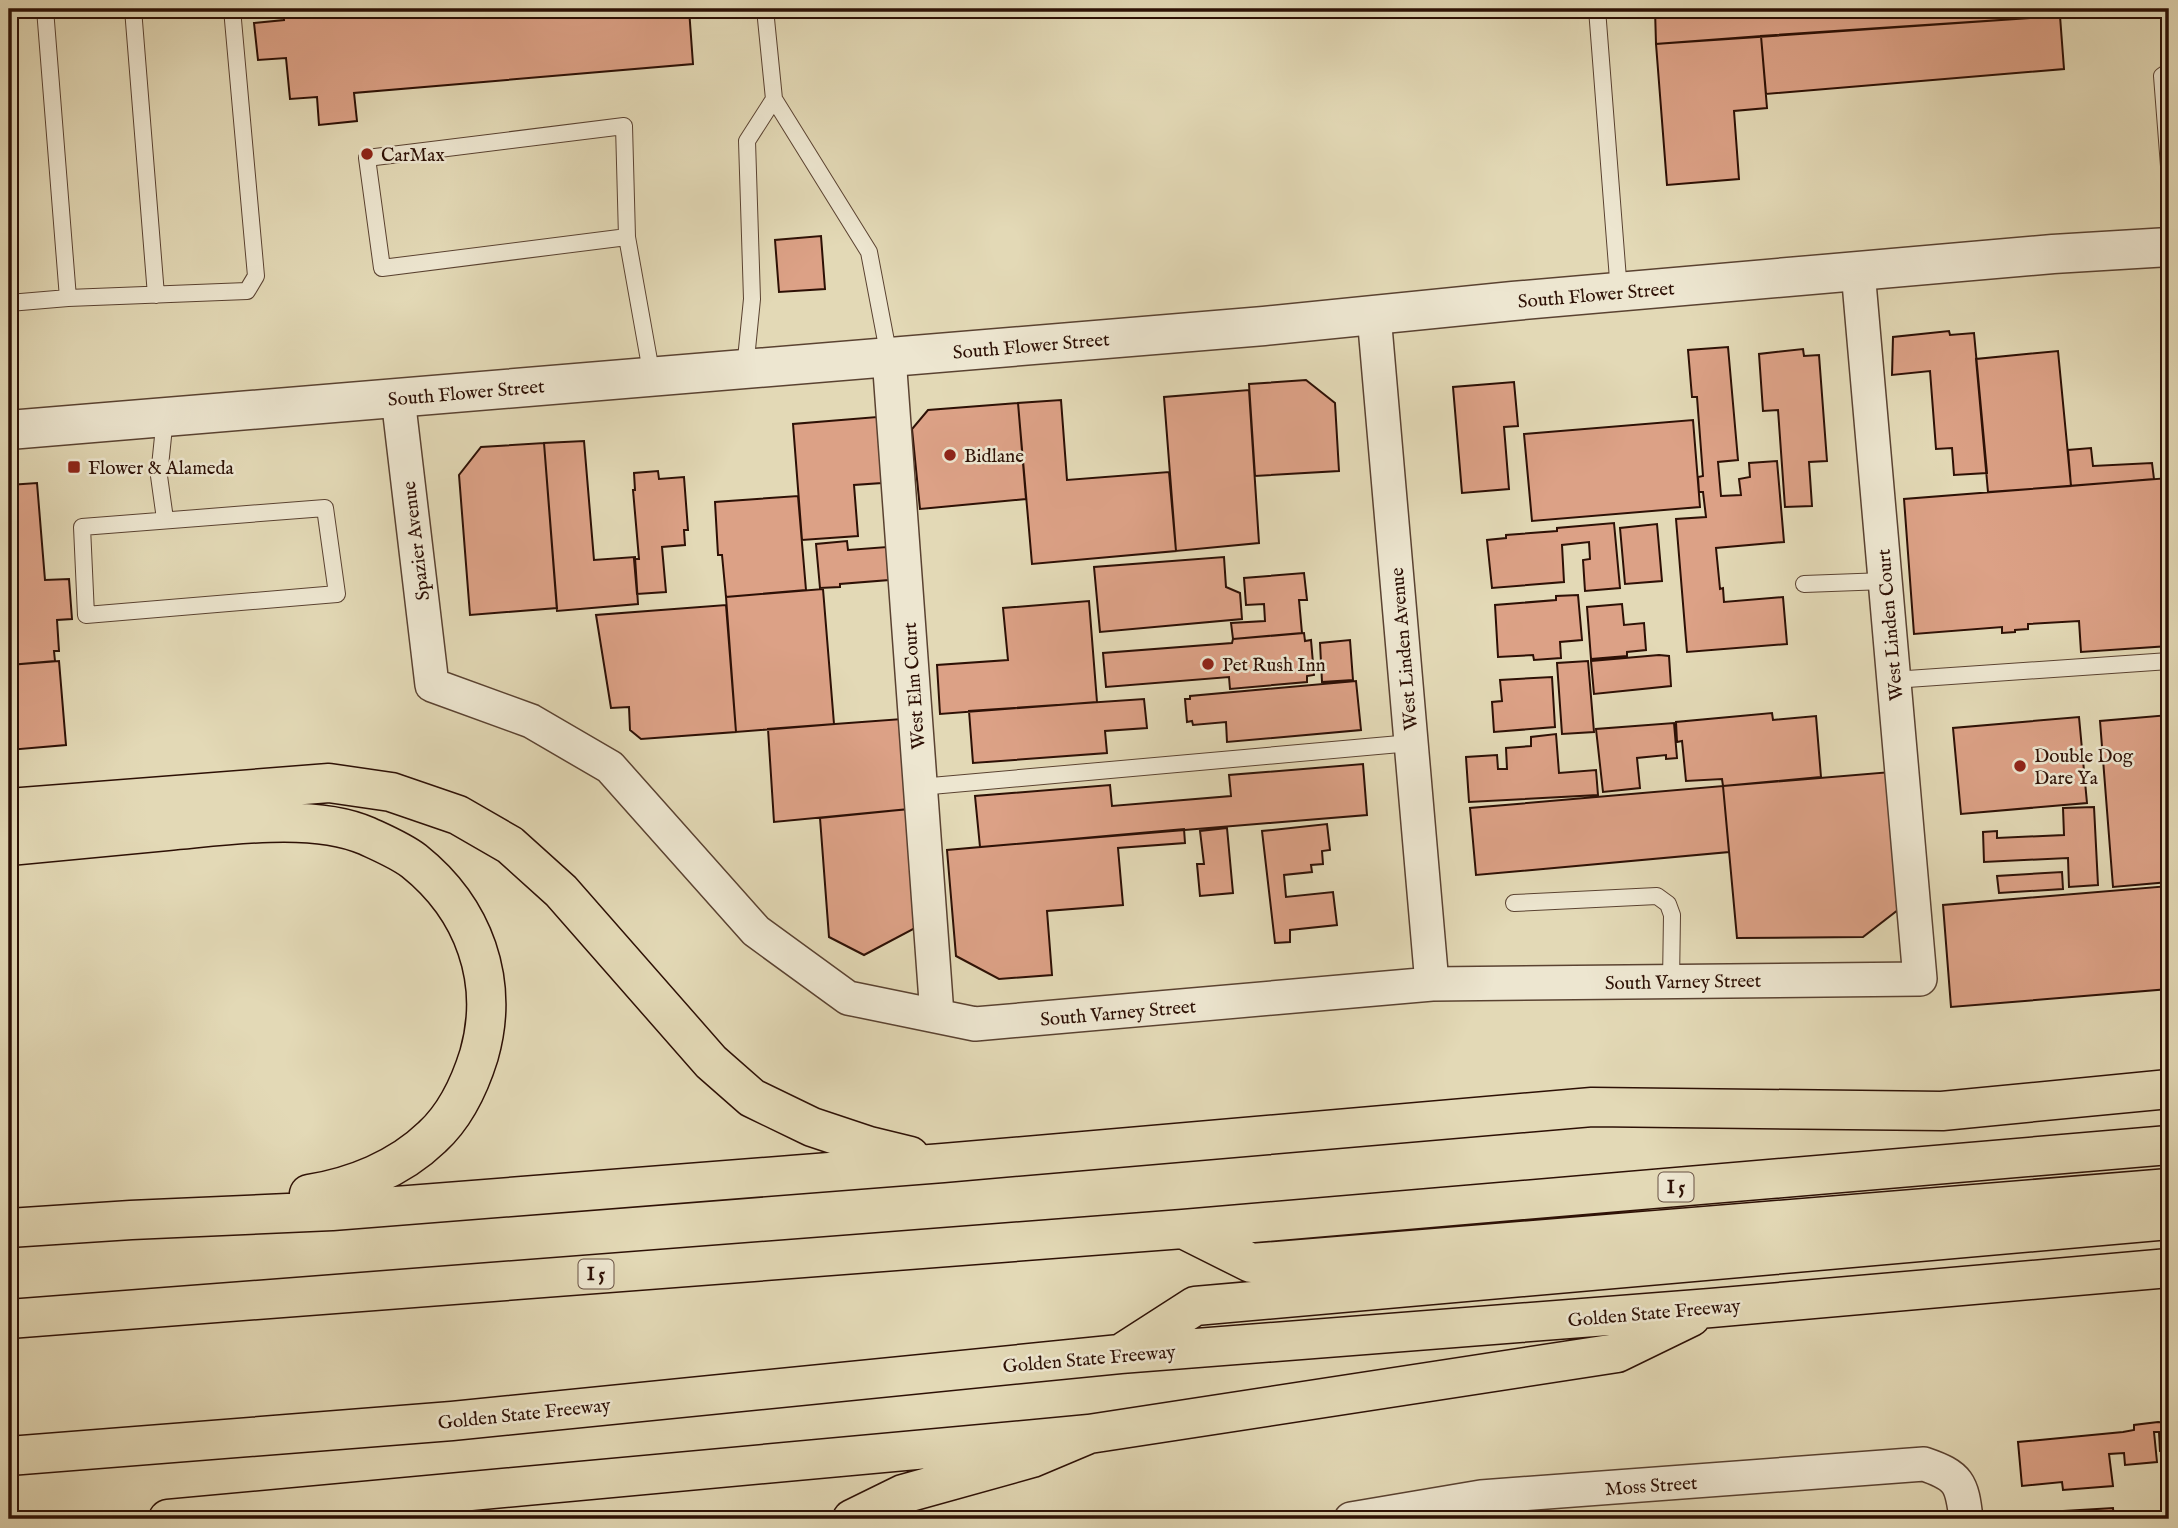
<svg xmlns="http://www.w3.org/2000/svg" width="2178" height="1528" font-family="'IM FELL English',serif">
<rect width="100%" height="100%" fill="#e3d9b6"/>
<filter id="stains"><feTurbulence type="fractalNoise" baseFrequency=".00286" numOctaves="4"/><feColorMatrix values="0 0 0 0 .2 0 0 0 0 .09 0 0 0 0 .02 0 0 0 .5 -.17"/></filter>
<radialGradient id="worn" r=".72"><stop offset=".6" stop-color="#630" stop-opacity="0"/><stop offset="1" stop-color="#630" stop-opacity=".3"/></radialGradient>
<!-- building -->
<path fill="#dca186" stroke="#2d1005" stroke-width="2" d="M283 9H689L693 64 354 93 357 121 319 125 317 97 290 99 286 58 258 60 254 23 284 20Z
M1655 9H2091V10L2060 16 1656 44Z
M2060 16 2064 69 1766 94 1761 36Z
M1761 36 1767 108 1734 111 1739 179 1667 185 1656 44Z
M821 236 825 289 779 292 775 240Z
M1949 331 1950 335 1974 333 1987 473 1954 475 1952 448 1936 449 1930 371 1892 375 1893 337Z
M1728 347 1738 460 1718 462 1721 496 1741 495 1739 479 1750 477 1749 463 1777 461 1784 542 1716 548 1720 589 1723 588 1724 602 1783 597 1787 644 1687 652 1676 519 1706 517 1703 492H1699L1698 477 1703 476 1697 397H1692L1688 350Z
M1803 349 1804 356 1819 355 1827 461 1809 462 1812 506 1785 507 1778 410 1763 411 1759 354Z
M2058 351 2071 486 1988 492 1976 359Z
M1306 380 1335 403 1339 471 1255 476 1249 384Z
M1514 382 1518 426 1504 427 1509 489 1462 493 1453 387Z
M1249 390 1259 543 1176 551 1164 397Z
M1061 400 1067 480 1169 472 1176 551 1032 564 1018 403Z
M1018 403 1026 499 920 509 912 429 928 410Z
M877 417 882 483 854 485 858 536 802 540 793 424Z
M1693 420 1700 507 1532 521 1524 434Z
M584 441 594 560 635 557 638 604 557 611 544 443Z
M544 443 557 608 470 615 459 475 481 447Z
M2091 448 2093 466 2152 463 2154 479 2071 486 2068 450Z
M658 471 659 479 684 477 688 530H684L685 545 662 547 666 592 637 594 634 559H639L633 490H635L634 473Z
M2169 478V646L2081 652 2079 621 2028 624V629L2015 630V632L2002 633V627L1914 634 1904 499Z
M37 483 45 580 69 579 72 619 57 620 59 651H54L55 661 9 665V485Z
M798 496 806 590 726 597 722 555H718L715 502Z
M1614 523 1620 588 1585 591 1583 560 1590 559 1589 542 1562 545 1564 582 1492 588 1487 540 1506 538V535L1557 531V528Z
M1657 524 1662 581 1625 584 1620 528Z
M847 541 848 550 887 547 889 580 840 584V587L820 588 816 544Z
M1224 557 1226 587 1240 593 1242 619 1100 632 1094 567Z
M1304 573 1307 600H1299L1302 633 1233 639 1231 623 1265 621 1264 604 1246 605 1244 578Z
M823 589 834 724 736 732 726 597Z
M1578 595 1582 640 1560 642 1561 658 1534 660 1533 655 1498 657 1495 605 1556 600V596Z
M1089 601 1097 702 940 714 937 665 1008 660 1003 608Z
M1622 604 1624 625 1644 623 1646 650 1627 652V656L1591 659 1587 607Z
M726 605 736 732 641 739 630 730 629 707 611 708 596 615Z
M1304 633 1305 641 1311 640 1314 675 1307 676V682L1230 689 1229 677 1106 687 1103 653 1232 643 1233 639Z
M1350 640 1353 680 1322 682 1320 643Z
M1659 655 1669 656 1671 686 1594 694 1591 661Z
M59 661 66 745 9 750V665Z
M1588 661 1594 732 1562 734 1557 663Z
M1552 677 1555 727 1494 732 1492 702 1502 701 1500 680Z
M1356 681 1361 730 1227 742 1226 722 1193 725 1192 721 1187 722 1185 699H1190V696Z
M1144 699 1147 728 1105 731 1107 753 973 763 969 711Z
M1772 713 1773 720 1816 716 1821 777 1723 786 1722 779 1686 781 1682 741 1677 742 1676 722Z
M2169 715V882L2113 887 2100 721Z
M2079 717 2087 803 1961 814 1953 728Z
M902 719 909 809 774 822 768 729Z
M1674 723 1677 758 1666 759V755L1637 758 1640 788 1603 792 1596 729Z
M1556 734 1559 773 1596 770 1598 795 1469 802 1466 757 1497 755 1498 769H1507L1506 748 1531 746V737Z
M1363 764 1367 815 980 847 975 796 1110 785 1112 806 1231 796 1229 775Z
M1891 772 1903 906 1863 937 1737 938 1723 786Z
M1723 786 1729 852 1476 875 1470 808Z
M2094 807 2098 885 2069 887 2068 858 1984 862 1983 832 1997 831V838L2064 835 2063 808Z
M909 809 919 926 864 955 829 937 820 818Z
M1327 824 1330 850 1322 851 1323 864 1311 865 1312 872 1284 875 1286 897 1333 892 1337 925 1290 930V942L1275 943 1262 831Z
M1227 828 1233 893 1200 896 1197 864H1204L1200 831Z
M1184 829 1185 843 1118 848 1123 905 1047 911 1052 975 999 979 956 956 947 850Z
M2062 872 2063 889 1999 893 1997 876Z
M2169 886V989L1951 1007 1943 905Z
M2158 1422 2167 1423 2169 1450 2160 1451 2159 1432H2154L2157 1462 2125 1465 2124 1453 2109 1454 2113 1486 2063 1490 2062 1482 2022 1486 2018 1442 2123 1432 2134 1430V1425Z
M2113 1508 2114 1519H2065L2064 1511Z"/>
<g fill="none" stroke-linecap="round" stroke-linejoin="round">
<defs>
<path id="service" d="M45 9 68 298
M133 9 156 295
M765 9 774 99 869 252 889 357
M1597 9 1619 292
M2169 71 2162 76 2169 166
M627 237 382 268 367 158 624 126 627 237 652 377
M9 303 68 298 247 291 256 276 232 9
M745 369 752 299 747 141 774 99
M165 417 159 476 165 519
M325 508 337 594 86 615 82 527Z
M1804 584 1885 581
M1893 680 2169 661
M920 787 1411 743
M1514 903 1657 896 1668 904 1672 915 1671 982"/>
<path id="minor" d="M1374 315 1432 984
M889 357 937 1015
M398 398 432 685 531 721 610 767 756 931 848 998 975 1024 1432 984 1920 979 1858 271
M1351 1519 1481 1497 1924 1464C1959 1476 1962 1483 1966 1519"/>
<path id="tertiary" d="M9 430 1264 326 1513 301 2053 254 2169 247"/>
<path id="motorway" d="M9 808 329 783 391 792 458 815 510 845 561 891 711 1062 752 1098 812 1127 869 1146 910 1156
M9 846C62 841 115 836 167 831 225 826 313 812 367 836 382 843 401 851 414 861 474 909 500 981 479 1055 470 1084 455 1116 432 1137 399 1169 353 1187 309 1194
M9 1228 131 1220 332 1211 943 1163 1592 1107 1942 1111 2169 1089
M1183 1229 1251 1263 2169 1188
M9 1319 1183 1229 2169 1145
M1125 1351 1195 1306 2169 1220
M9 1456 452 1421 1120 1354 1711 1308 2169 1268
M168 1519 1089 1434
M852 1519 903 1494 1032 1458 1089 1434 1617 1353 1691 1317"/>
</defs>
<!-- service casing -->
<use href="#service" stroke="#5a4231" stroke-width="18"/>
<!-- minor casing -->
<use href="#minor" stroke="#5a4231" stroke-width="36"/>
<!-- tertiary casing -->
<use href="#tertiary" stroke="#5a4231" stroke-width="41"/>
<!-- motorway casing -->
<use href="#motorway" stroke="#2d1005" stroke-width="41"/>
<!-- service -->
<use href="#service" stroke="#ede6d0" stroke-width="16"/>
<!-- minor -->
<use href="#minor" stroke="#ede6d0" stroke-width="33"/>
<!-- tertiary -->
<use href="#tertiary" stroke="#ede6d0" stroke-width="38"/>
<!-- motorway -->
<use href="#motorway" stroke="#e3d9b6" stroke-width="38"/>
</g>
<!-- markers -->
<g fill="#8f2418" stroke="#ede6d0" stroke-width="2.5">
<circle cx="367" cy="154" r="7"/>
<circle cx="950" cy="455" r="7"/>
<rect x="67" y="460" width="14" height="14" rx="3.5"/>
<circle cx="1208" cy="664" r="7"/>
<circle cx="2020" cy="766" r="7"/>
</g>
<g text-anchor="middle" stroke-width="5" stroke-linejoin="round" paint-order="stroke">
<!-- shield labels -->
<g fill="#ede6d0" stroke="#675042" stroke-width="2">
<rect x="1658.5" y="1172.5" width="35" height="29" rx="5"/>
<rect x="578.5" y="1259.5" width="35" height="29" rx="5"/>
</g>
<g font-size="18" font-weight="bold" fill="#2d1005">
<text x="1676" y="1193">I 5</text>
<text x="596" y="1280">I 5</text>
</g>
<!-- poi labels -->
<g font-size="19" fill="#2d1005" stroke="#ede6d0" text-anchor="start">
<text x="381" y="161">CarMax</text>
<text x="964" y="462">Bidlane</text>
<text x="88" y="474">Flower &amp; Alameda</text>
<text x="1222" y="671">Pet Rush Inn</text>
<text x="2034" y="762">Double Dog<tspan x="2034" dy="22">Dare Ya</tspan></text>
</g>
<!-- street labels -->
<g font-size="19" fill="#2d1005" stroke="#ede6d0">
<text transform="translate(1596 294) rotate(-5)" y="7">South Flower Street</text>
<text transform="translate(1031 345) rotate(-5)" y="7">South Flower Street</text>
<text transform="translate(466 392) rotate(-5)" y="7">South Flower Street</text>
<text transform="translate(415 541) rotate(-97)" y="7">Spazier Avenue</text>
<text transform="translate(1889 625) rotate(-95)" y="7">West Linden Court</text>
<text transform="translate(1403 649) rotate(-95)" y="7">West Linden Avenue</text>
<text transform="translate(913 686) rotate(-94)" y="7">West Elm Court</text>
<text transform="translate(1683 981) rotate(-1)" y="7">South Varney Street</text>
<text transform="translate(1118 1012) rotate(-5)" y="7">South Varney Street</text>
<text transform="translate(1654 1312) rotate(-5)" y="7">Golden State Freeway</text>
<text transform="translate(1089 1358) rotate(-5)" y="7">Golden State Freeway</text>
<text transform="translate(524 1413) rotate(-6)" y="7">Golden State Freeway</text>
<text transform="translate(1651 1485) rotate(-4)" y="7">Moss Street</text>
</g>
</g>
<!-- margin -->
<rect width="2178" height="1528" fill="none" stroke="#e3d9b6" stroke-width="35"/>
<rect x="10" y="10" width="2157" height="1507" fill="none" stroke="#2d1005" stroke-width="3.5"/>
<rect x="18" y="18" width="2143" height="1493" fill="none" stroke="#2d1005" stroke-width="2"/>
<rect width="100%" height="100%" filter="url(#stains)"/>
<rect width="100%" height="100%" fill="url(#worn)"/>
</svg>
